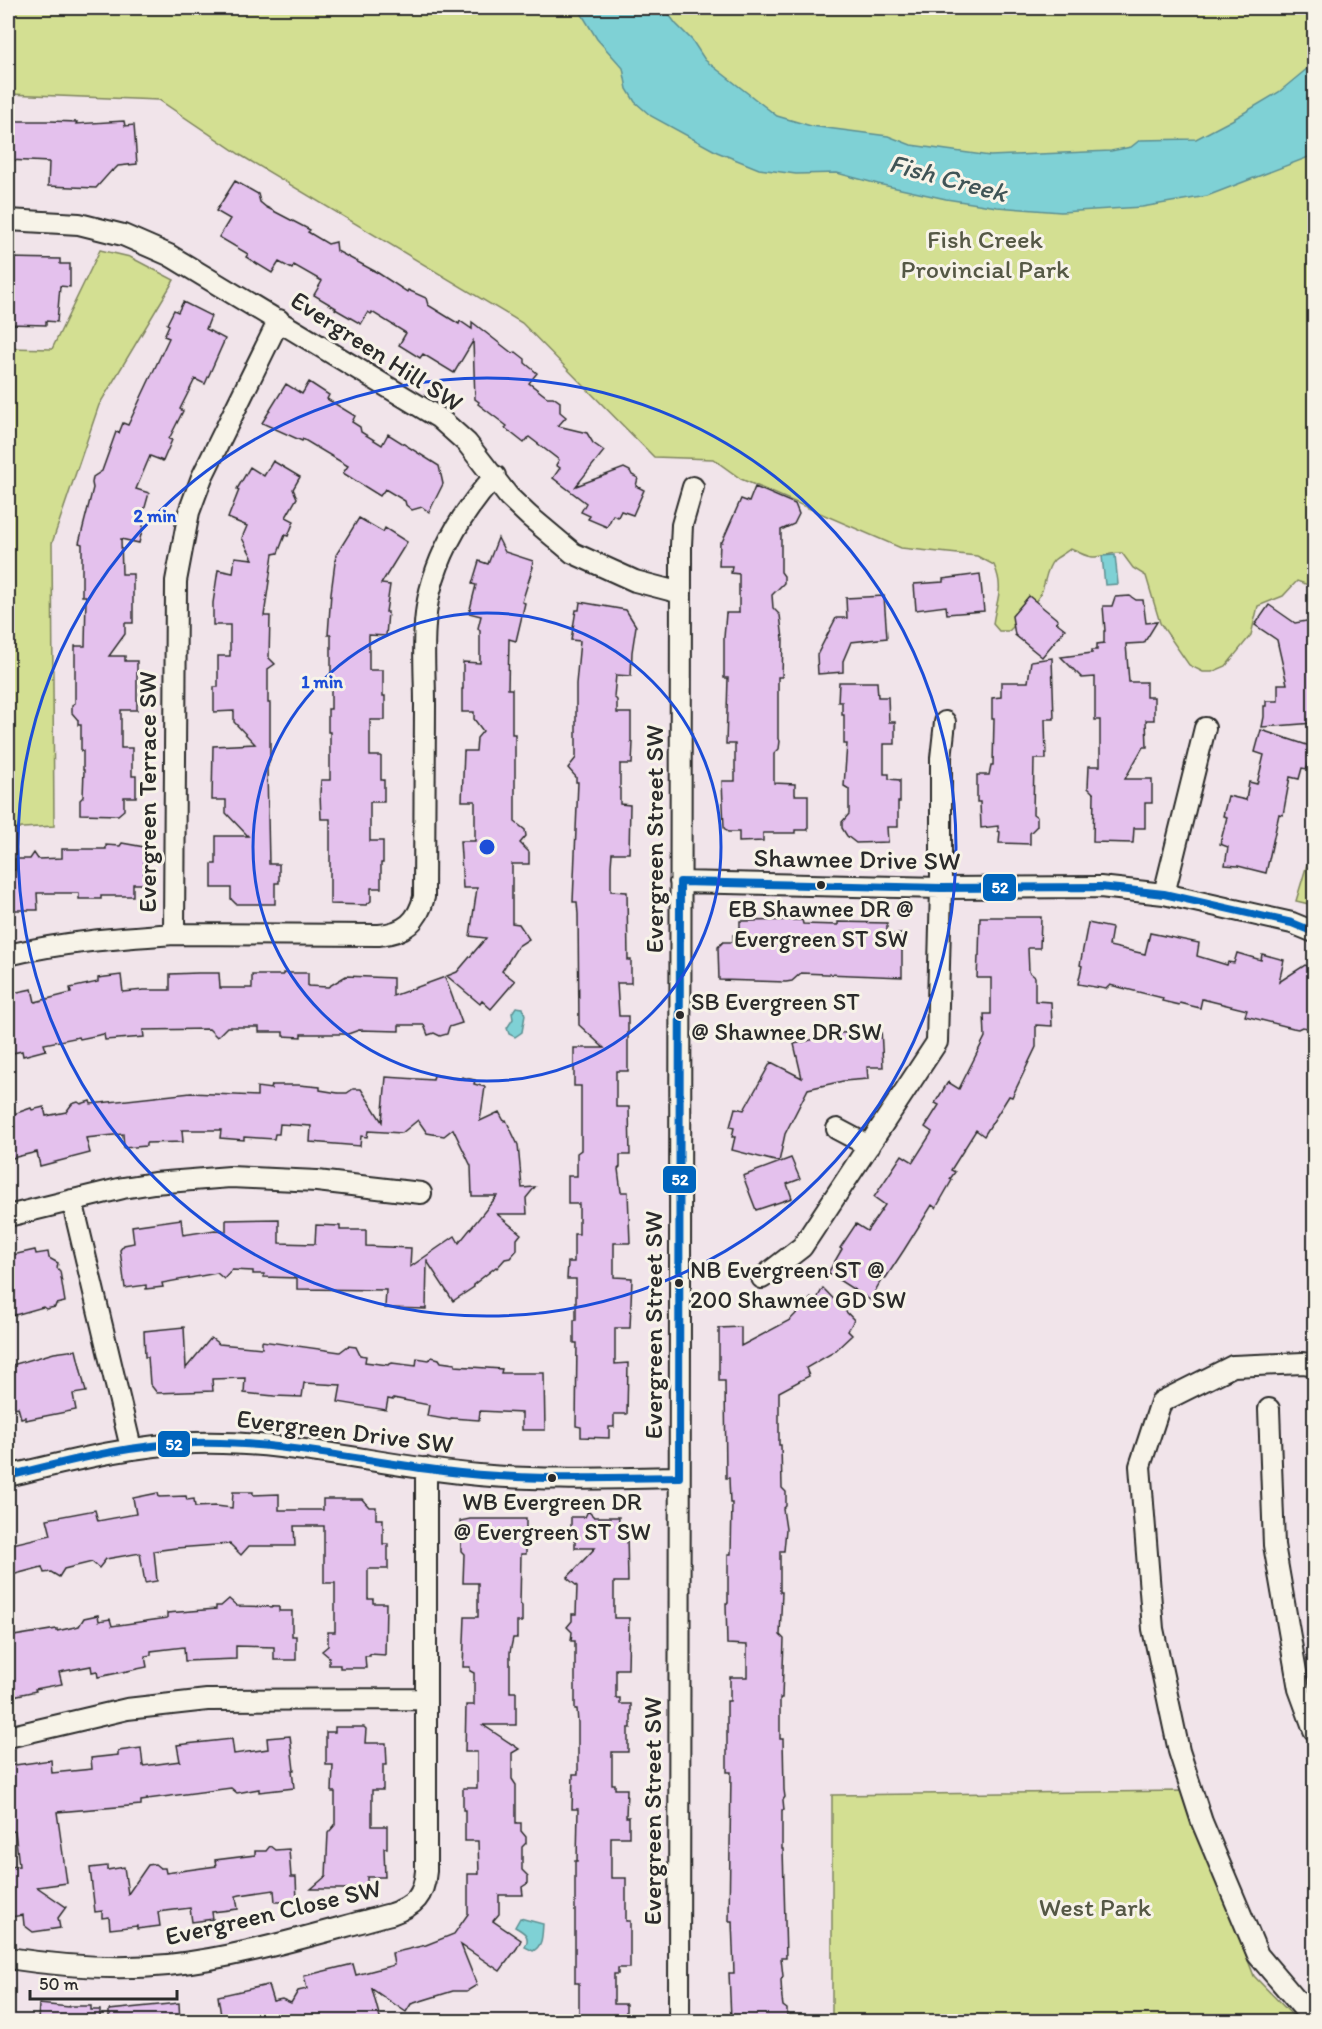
<svg xmlns="http://www.w3.org/2000/svg" width="1322" height="2029" font-family="Itim,sans-serif">
<rect width="100%" height="100%" fill="#f1e4ea"/>
<filter id="ink" filterUnits="userSpaceOnUse"><feTurbulence type="fractalNoise" baseFrequency=".0167" numOctaves="2"/><feDisplacementMap in="SourceGraphic" scale="12" xChannelSelector="R" yChannelSelector="G"/><feConvolveMatrix kernelMatrix="1 2 1 2 8 2 1 2 1" color-interpolation-filters="sRGB"/></filter>
<g filter="url(#ink)">
<!-- green -->
<path fill="#d3df92" stroke="#7f855e" stroke-width="1.5" d="M8 8H1314V587L1297 581 1283 596 1258 606 1251 635 1226 666 1212 672H1203L1189 665 1160 623 1146 576 1133 568 1122 553C1111 552 1103 557 1093 557 1085 557 1078 551 1070 549 1065 553 1059 556 1054 560 1045 569 1046 584 1040 595 1035 603 1016 624 1009 631H999L993 624C996 600 1005 590 994 565L977 556 901 548 741 479 713 459 654 457 522 323 242 156 159 100 8 94Z
M100 250 130 257 174 280 99 405 52 543 54 826 8 829V348L52 349Z
M1314 841V886L1309 904 1296 901Z
M1184 1791 1254 1976 1298 2021 832 2022V1795Z"/>
<!-- water -->
<path fill="#7fd1d5" stroke="#5d8f91" stroke-width="1.5" d="M578 8H664L676 24 692 40 705 60 777 116 811 126 888 136 911 145 990 156 1111 151 1131 147 1140 140 1196 139 1232 120 1279 92 1314 63V155L1207 196 1142 207 1061 212 997 207 946 199 878 184 837 173 796 174 759 169 717 152 651 116 635 102 627 89 623 68 597 39Z
M1115 555 1118 584 1105 585 1102 556Z
M516 1007 523 1008 525 1015 522 1032 515 1037 509 1034 507 1028 513 1019 512 1013Z
M520 1918 543 1924C542 1935 543 1946 533 1951L525 1947C531 1936 524 1932 515 1927Z"/>
<!-- building -->
<path fill="#e4c1ed" stroke="#2b2b2b" stroke-width="1.5" d="M8 121H49L77 122 76 124 124 121 125 126 134 125 137 164 118 166 113 171 112 170 96 188 48 186 49 162 8 160Z
M235 181 258 194 260 202 266 207 310 230 308 232 328 244 336 242 337 251 378 273 407 292 408 290 426 298 428 305 459 324 460 321 472 329V322L512 353 516 352 525 359V363L537 373 529 383 547 397H553L560 402V412L566 417 558 426 587 433 593 443 604 451 576 486 624 468 630 471 632 475 638 478 636 486 644 490 633 515 621 511 618 517 613 515 607 527 588 519 590 516 581 512 586 503 553 478 560 468 556 465 559 460 529 437 524 443 505 428 507 426 478 404 479 402 475 399 473 341 454 373 423 354 420 358 399 345 406 333 372 312 371 314 368 312 361 324 335 309 336 308 314 295 322 281 294 265 292 269 279 262 272 273 246 257 248 254 219 237 230 219 216 211Z
M8 258 60 259V264H70V287L60 286 57 322 46 321V325L8 324Z
M183 302 211 316 206 329 225 339 205 384 195 379 180 409 183 411 169 439 172 440 163 461 150 456 136 489 149 493 142 518H145L139 543 121 539 122 574H133V623H125V634L109 656H125V661H137V710H121V748H132V776H136V797H124V810L118 815 80 814V800L83 797 84 770H83V751H81V725H78V720L72 713V705L75 703V646H85L86 596H82V544L79 543 93 488 92 483 93 477 102 471 116 432 119 433 123 423 128 425 169 338 164 336 169 325 167 324 174 310 178 312Z
M309 382 329 395 327 399 355 416 352 422 360 427 361 432 382 445 388 434 439 466 443 484 429 512 422 507 412 510 406 505 405 501 385 489 380 496 343 473 348 466 303 439 302 441 262 423 286 384 302 394Z
M273 461 300 477 293 489 297 498 286 517 294 521 288 536 285 535 278 553 273 554 264 616H270L269 658 275 664 268 669V703H270V759L267 769 269 864H279V883H275V904H236L231 899V888H212V864H216V836H248L226 813V800H212L213 746 255 744 234 722V711L214 712V687H218V656H230V625H213V603L218 570 233 573 235 557 253 559 242 538 247 526 228 518 239 490 237 489 250 467 264 476Z
M755 487 795 504 799 514 794 524 781 530V572L784 576V583L772 595 773 608 780 615 783 639 782 677H778V739L780 741 779 749 774 754V783L795 784V795H808V830H795V833H763V841L739 842V832H728L724 828 722 781H735V744H726L728 678H724V638L726 613H739V574L731 573 732 566H719L720 542H722L741 499 749 502Z
M359 518 383 532 385 528 407 542 381 584 390 585 386 612H388L386 636 369 635V670H383V696H385V720H370V756H381V780H384V802H370V841H383V863H381V888H371V901L366 905 330 904V819H321L320 793 321 780H330V732H328V709H331V635H328L331 593 336 555Z
M498 538 505 552 533 561 532 567H533L522 602 525 603 516 641 509 639 508 689H512V734H515V822L525 830 526 836 520 843 529 852V864H512V923L519 924 529 939 518 946 502 971 515 981 491 1009 482 1001 480 1004 447 976 457 972 486 938 470 936 477 888H463L460 841H475V801H462L464 751H476L477 738 483 731 474 719V712H462V689H463V662L480 663V631L478 628 481 616 469 613 476 585 472 584 479 561 488 564Z
M980 574 984 611 947 614 946 606 916 610 914 584 943 582V579Z
M884 596 887 638 851 642 843 661V672L818 674 817 655 836 618H847L846 598Z
M1029 596 1058 620 1056 622 1065 629 1042 657 1015 635 1012 616Z
M1130 596 1136 600H1143L1146 623 1157 622 1144 643 1126 644 1129 682H1146V697H1154V720H1146L1147 747H1143L1125 779H1152V803H1145V828H1134L1133 843 1093 842 1094 794 1088 788 1089 766H1100V720H1095V677L1082 678 1061 657 1092 653V650H1097V644L1104 643V631H1105L1103 606H1112L1115 597Z
M580 602 626 610 636 626 632 652 631 676 616 675 614 697 617 700V713H631V742H633L632 764H620V804L630 805 629 853H612L611 866V891L627 892 628 960H631V983H617L619 1016H628V1071H616V1107H629L630 1155H620V1167L618 1169 621 1192H628L630 1243H614V1277L632 1278 630 1328H615V1364L628 1363 627 1414H614V1427H609V1438L581 1437V1427L576 1426 577 1343H574V1320H576V1279H567L568 1262H574V1234H579V1204H568V1176H577V1153L581 1150V1086H574V1048H604L579 1025 578 914 577 902H573L578 782H576V777L568 768 576 758V684L580 641 571 640 576 610H579Z
M1269 605 1295 623 1312 620 1314 633V723L1262 727 1264 717V706H1266V701H1278V684H1287L1277 640 1255 625Z
M1052 658 1054 719H1045L1046 759H1034L1033 814 1037 817V826L1030 833V844L999 843 1000 832 998 831V826L981 828 980 802H977V775H989L991 765H993L994 719H992V698L1001 697V682H1028L1031 661Z
M839 682H877L878 697H888L889 722H895V744H884V774H889V779L900 780V802H898V827H887L888 842 856 843 847 836 842 828V822L849 814V789L844 786 847 744H844V715H842V702H838Z
M1261 730 1313 747 1307 769 1302 768 1299 779 1290 777 1283 815 1279 814 1266 873 1238 866 1225 865 1228 847 1220 844 1227 817 1223 816 1228 796 1246 800 1249 782 1257 784 1264 755 1255 752Z
M122 843 144 847V884H133V896H101V899H79V893H37L38 910H8V870H15V859H30L34 853 38 859 62 858V849H106V845L120 846Z
M980 917H1041L1040 948H1028L1029 972 1035 977V1001L1051 1002 1052 1026 1036 1025V1047L1012 1097 1009 1096 984 1136 976 1130 951 1170 955 1172 950 1179 952 1180 936 1208 932 1205 904 1250 885 1279 883 1277 870 1300 828 1273 842 1249 840 1248 856 1224 867 1231 885 1205 874 1197 902 1155 913 1162 932 1132 925 1127 939 1105 935 1103 948 1082 959 1089 985 1037 984 1014H991V978H977L978 956H979Z
M802 920 803 924 838 925V922L887 923V935L902 934V977L801 973 792 981 786 982 719 980 718 947 723 942H733V935H740V921Z
M1088 923 1112 928 1109 946 1145 954 1150 933 1199 943 1197 956 1227 965 1228 962 1234 963 1237 953 1261 960 1262 954 1284 960 1279 982 1305 965 1314 968V1029L1302 1027 1298 1029 1293 1028 1245 1016 1247 1010 1202 999 1200 1008 1180 1003 1179 1005 1162 1001 1163 998 1110 985 1106 989 1078 984 1082 966 1080 965Z
M198 973H219L220 988H252V975H283V973H308V986L328 987 346 976 393 978V996L445 977 462 1023 449 1027 447 1034 440 1036 434 1033 428 1035 424 1025H399V1031L359 1030 348 1034H301V1037L283 1036V1032H259V1027H227L217 1037 209 1029 143 1030 144 1037 105 1040 104 1034 80 1039 79 1037 44 1044 46 1050 23 1056 22 1051 8 1054V994L32 989 35 1002 71 993 70 988 98 982V978L121 975 123 992 144 990H170V974Z
M865 1028H881L883 1067H867L868 1079 843 1081 808 1089 785 1134 779 1162 732 1150 735 1137H732L734 1128 730 1127 735 1108 744 1110 771 1062 802 1078 794 1044 840 1033 865 1032Z
M434 1075 460 1079 462 1077 475 1080 474 1084 485 1087 480 1121 499 1112 504 1121 506 1120 518 1145 522 1188 535 1187 526 1198 527 1214H497L521 1234 517 1239V1250L510 1258 505 1259 497 1268 496 1267 473 1285 474 1287 453 1301 427 1261 426 1309 385 1308 386 1290 297 1289V1278L264 1277V1274H253V1271L232 1270 224 1279 217 1273 162 1283 163 1287 146 1289V1285L125 1288 120 1250 124 1245 134 1243 132 1226 181 1219 183 1235 215 1230 226 1231V1220L279 1219V1243L315 1244 316 1225 340 1226V1230H366V1246L411 1248 410 1267 455 1236 459 1243 497 1196H472L471 1166 453 1129 444 1136 427 1133 418 1120 402 1133 368 1131 367 1137 361 1136 360 1146 310 1142 311 1126 280 1124 279 1134H275L274 1139 244 1137V1140L220 1138 221 1130H182L183 1142 146 1143V1146L124 1148 123 1134 86 1138 90 1153 40 1166 37 1152 8 1159V1116L31 1108 32 1110 44 1107 46 1116 66 1112 72 1104 78 1102 81 1104 90 1101 91 1104 191 1093 257 1096V1087L271 1089 272 1085H299L320 1087V1090L338 1093H347L353 1089H361L382 1122 386 1077 433 1080Z
M791 1158 800 1179 787 1184 792 1198 756 1210 743 1176Z
M35 1250 36 1254 48 1252 49 1258 58 1263 57 1268 60 1271 65 1302 56 1304 55 1307 46 1309 43 1307 8 1317V1256Z
M823 1288 854 1320 848 1331 852 1335 834 1352 806 1368 809 1376 779 1392V1445H781L782 1488 786 1492V1506L783 1509 786 1529 784 1551H780V1592H782L780 1635 784 1639 782 1698H780V1739H783L784 1790 785 1797 783 1800 784 1810H782V1849H783L786 1958H781L783 1976 781 1980 782 1999 783 2006 787 2009V2022L731 2019 729 1973H734L732 1921H729L731 1772H727V1701H730V1677H747V1645L727 1644 726 1603H728V1554H731L732 1503H730L729 1478H726L725 1381H719V1328L741 1327V1346L790 1320 811 1298 815 1302Z
M184 1327 186 1368 211 1338 219 1344 262 1348V1341L340 1352 348 1346 356 1347 360 1355 366 1356 365 1362 388 1365 392 1363 416 1366 417 1358 429 1360 432 1357 439 1359 441 1362 455 1364V1366L502 1369 501 1373H544L545 1430H522V1413L480 1411 479 1420 451 1418 450 1420 427 1416 429 1405 393 1398V1400L388 1399 386 1410 338 1402 341 1385 304 1383 302 1397 274 1396 244 1393 245 1378 212 1379 213 1391 157 1393 150 1384 148 1357H145L144 1331Z
M76 1350 86 1392 73 1394 76 1410 25 1420V1417L21 1418 18 1407 8 1409V1370L13 1369 12 1365 54 1353Z
M233 1492H253V1495L279 1494V1510H323V1499H362L369 1507H376V1519H383V1544H388V1569H368V1599H373V1603H386L385 1655 370 1654V1656H365L366 1668H340V1665H329V1657L322 1651 328 1646V1632H335V1583H324V1526H294L295 1546H249L241 1555 230 1544 176 1548 154 1551 157 1581 145 1583 140 1553 106 1559 99 1568 92 1562 64 1569 59 1577 51 1572 44 1573 42 1567 8 1576V1545L51 1535 47 1519 95 1510 98 1521 136 1514 133 1498 158 1493 159 1497 186 1496 187 1500 194 1499 195 1507 216 1506 232 1508Z
M588 1511 594 1517H619L618 1533H627L628 1582H614V1618H629L628 1669H616V1698H620V1704H631V1728H628V1752H612V1784H615V1789H627L626 1817H629V1837H611V1878H626V1921H630V1968H618V1974H614V2004H626V2022H579V1983H575V1861H577L578 1809H572L573 1774H578V1723L577 1709H575V1641H571L572 1632 567 1627 572 1621V1614H576L577 1586 567 1578 595 1548H575V1537H571V1517H585Z
M470 1519H526V1554H521L520 1604 522 1606V1622H517V1638H513L510 1652V1692H516V1725H483L519 1749 512 1753V1779L516 1785V1823H521V1831L526 1837V1843L522 1847V1870L528 1876V1883L522 1887 523 1895H499V1914L493 1921 521 1940 517 1948 500 1971 461 1945 477 1985 467 1991H453L411 2004 406 2012 372 1989 381 2022H222L218 1996 268 1985 273 2001 282 1999 291 2003 298 1991 307 1989 304 1976 353 1964 356 1975 394 1965 392 1953 426 1945 454 1934 468 1914V1874H479L478 1841H465V1810H463V1788H477V1752H465L466 1705H474V1673L470 1671V1667H463L465 1617H478V1583H463L464 1554 461 1551 460 1521Z
M229 1599 237 1606 279 1607V1611H292V1636H296V1660H274V1647L236 1646V1659L185 1661 184 1647 151 1651V1655L145 1656 147 1667 98 1677 97 1671 92 1672 91 1666 59 1672 62 1684 35 1689 36 1691 13 1696 11 1688 8 1689V1637L57 1629V1631L79 1626 84 1618 98 1615 99 1621 110 1619 112 1626 167 1618V1613L216 1609V1606H221Z
M335 1727H364L366 1729 365 1743H386L387 1765H383V1790H372V1826H387V1848H384L385 1877H367V1889H311L326 1876 328 1833 335 1825V1792H332L333 1765H326V1732H335Z
M290 1736 294 1770H292L294 1788 259 1792V1789L237 1793 231 1788 147 1799 148 1800 141 1801V1805L57 1812 67 1883 37 1887 66 1907 58 1918 60 1928 33 1932 24 1925 23 1915 11 1917 8 1890V1867L19 1866 15 1831 8 1832V1766L51 1760 52 1773 92 1769 91 1758 118 1755V1751L141 1748 143 1766 180 1761 177 1745 232 1739 234 1754 268 1749 267 1738Z
M270 1846 275 1850 289 1849 291 1877H296L297 1902H275L274 1890 240 1895 236 1896 238 1909 212 1912 213 1919 192 1922 190 1908 158 1912 160 1926 137 1929V1926L110 1929 109 1917 102 1918V1911L95 1912 90 1868 107 1866V1870L124 1867 128 1894 148 1865 155 1864 160 1868H165L166 1873 216 1866 215 1860 255 1855V1851H266Z
M179 2003 180 2022H109V2010Z
M39 2004 69 2007V2006H91V2010H100V2022H38Z"/>
<g fill="none" stroke-linecap="round" stroke-linejoin="round">
<defs>
<path id="minor" d="M8 220 79 224 123 235 169 255 439 418 467 443 509 497 529 516 573 553 635 581 681 593
M279 320 202 477 189 512 176 581 174 934 379 935C404 933 418 922 424 897 424 833 425 769 425 705 425 668 421 627 430 591 441 547 465 509 495 476
M680 882 941 888 1100 887 1164 894 1292 923 1314 932
M1164 894 1205 728
M8 955C62 942 118 938 174 934
M837 1129 869 1146
M72 1200 131 1448
M8 1216 123 1188 154 1183 230 1177 317 1181 421 1193
M762 1278 802 1247 937 1042 941 888V758L945 722
M1314 1365 1303 1363 1233 1366 1161 1402 1140 1466 1153 1629 1179 1751 1202 1822 1258 1955 1314 2021
M1269 1409 1274 1545 1299 1689 1314 1730
M8 1476C70 1461 131 1445 195 1443 291 1440 384 1467 479 1475 546 1481 613 1478 679 1477
M8 1737 127 1709 207 1700 425 1699
M8 1958C60 1966 114 1970 168 1965 243 1957 318 1933 391 1914 415 1906 424 1896 426 1871V1468
M679 2022 681 546 682 525 693 487"/>
</defs>
<!-- minor casing -->
<use href="#minor" stroke="#2b2b2b" stroke-width="24"/>
<!-- minor -->
<use href="#minor" stroke="#f7f3e8" stroke-width="20"/>
<defs>
<path id="bus-1" d="M680 882 941 888 1100 887 1164 894 1292 923 1314 932
M8 1476C69 1461 132 1444 195 1443 279 1441 361 1461 443 1471 522 1481 600 1478 679 1477
M679 1477 680 882"/>
</defs>
<!-- bus-1 casing -->
<use href="#bus-1" stroke="#f7f3e8" stroke-width="12"/>
<!-- bus-1 -->
<use href="#bus-1" stroke="#0065bd" stroke-width="8"/>
</g>
</g>
<!-- distance rings -->
<g fill="none" stroke="#1d4ed8" stroke-width="3">
<circle cx="487" cy="847" r="234"/>
<circle cx="487" cy="847" r="469"/>
</g>
<!-- markers -->
<g fill="#2b2b2b" stroke="#f7f3e8" stroke-width="2">
<circle cx="821" cy="885" r="5"/>
<circle cx="680" cy="1015" r="5"/>
<circle cx="679" cy="1283" r="5"/>
<circle cx="552" cy="1478" r="5"/>
</g>
<g text-anchor="middle" stroke-width="6" stroke-linejoin="round" paint-order="stroke">
<!-- bus labels -->
<g font-size="24" fill="#2b2b2b" stroke="#f7f3e8">
<text x="821" y="917">EB Shawnee DR @<tspan x="821" dy="30">Evergreen ST SW</tspan></text>
<text x="691" y="1010" text-anchor="start">SB Evergreen ST<tspan x="691" dy="30">@ Shawnee DR SW</tspan></text>
<text x="690" y="1278" text-anchor="start">NB Evergreen ST @<tspan x="690" dy="30">200 Shawnee GD SW</tspan></text>
<text x="552" y="1510">WB Evergreen DR<tspan x="552" dy="30">@ Evergreen ST SW</tspan></text>
</g>
<!-- park labels -->
<g font-size="26" fill="#555845" stroke="#f7f3e8">
<text x="985" y="248">Fish Creek<tspan x="985" dy="30">Provincial Park</tspan></text>
<text x="1095" y="1916">West Park</text>
</g>
<!-- street labels -->
<g font-size="26" fill="#2b2b2b" stroke="#f7f3e8">
<text transform="translate(377 351) rotate(33)" y="9">Evergreen Hill SW</text>
<text transform="translate(147 792) rotate(-90)" y="9">Evergreen Terrace SW</text>
<text transform="translate(654 839) rotate(-90)" y="9">Evergreen Street SW</text>
<text transform="translate(857 859) rotate(1)" y="9">Shawnee Drive SW</text>
<text transform="translate(653 1325) rotate(-90)" y="9">Evergreen Street SW</text>
<text transform="translate(345 1431) rotate(7)" y="9">Evergreen Drive SW</text>
<text transform="translate(652 1811) rotate(-90)" y="9">Evergreen Street SW</text>
<text transform="translate(273 1912) rotate(-13)" y="9">Evergreen Close SW</text>
</g>
<!-- water labels -->
<g font-size="27" font-style="italic" fill="#405456" stroke="#f7f3e8">
<text transform="translate(948 178) rotate(15)" y="9">Fish Creek</text>
</g>
</g>
<circle cx="487" cy="847" r="9" fill="#1d4ed8" stroke="#f7f3e8" stroke-width="3"/>
<g font-size="18" text-anchor="middle" font-weight="bold" fill="#1d4ed8" stroke="#f7f3e8" stroke-width="6" stroke-linejoin="round" paint-order="stroke">
<text x="155" y="522">2 min</text>
<text x="322" y="688">1 min</text>
</g>
<g stroke="#f7f3e8" stroke-width="2">
<rect x="982" y="873" width="35" height="29" rx="6" fill="#0065bd"/>
<rect x="662" y="1165" width="35" height="29" rx="6" fill="#0065bd"/>
<rect x="157" y="1430" width="34" height="28" rx="6" fill="#0065bd"/>
</g>
<g font-size="16" text-anchor="middle" font-weight="bold" fill="#fff">
<text x="1000" y="893">52</text>
<text x="680" y="1185">52</text>
<text x="174" y="1450">52</text>
</g>
<!-- margin -->
<rect width="1322" height="2029" fill="none" stroke="#f7f3e8" stroke-width="30"/>
<rect x="15" y="15" width="1292" height="1999" fill="none" stroke="#2b2b2b" stroke-width="2" filter="url(#ink)"/>
<!-- scale -->
<path d="M30 1990v9h147v-9" fill="none" stroke="#2b2b2b" stroke-width="3"/>
<text x="39" y="1990" font-size="18" fill="#2b2b2b" stroke="#f7f3e8" stroke-width="4.5" paint-order="stroke">50 m</text>
</svg>
